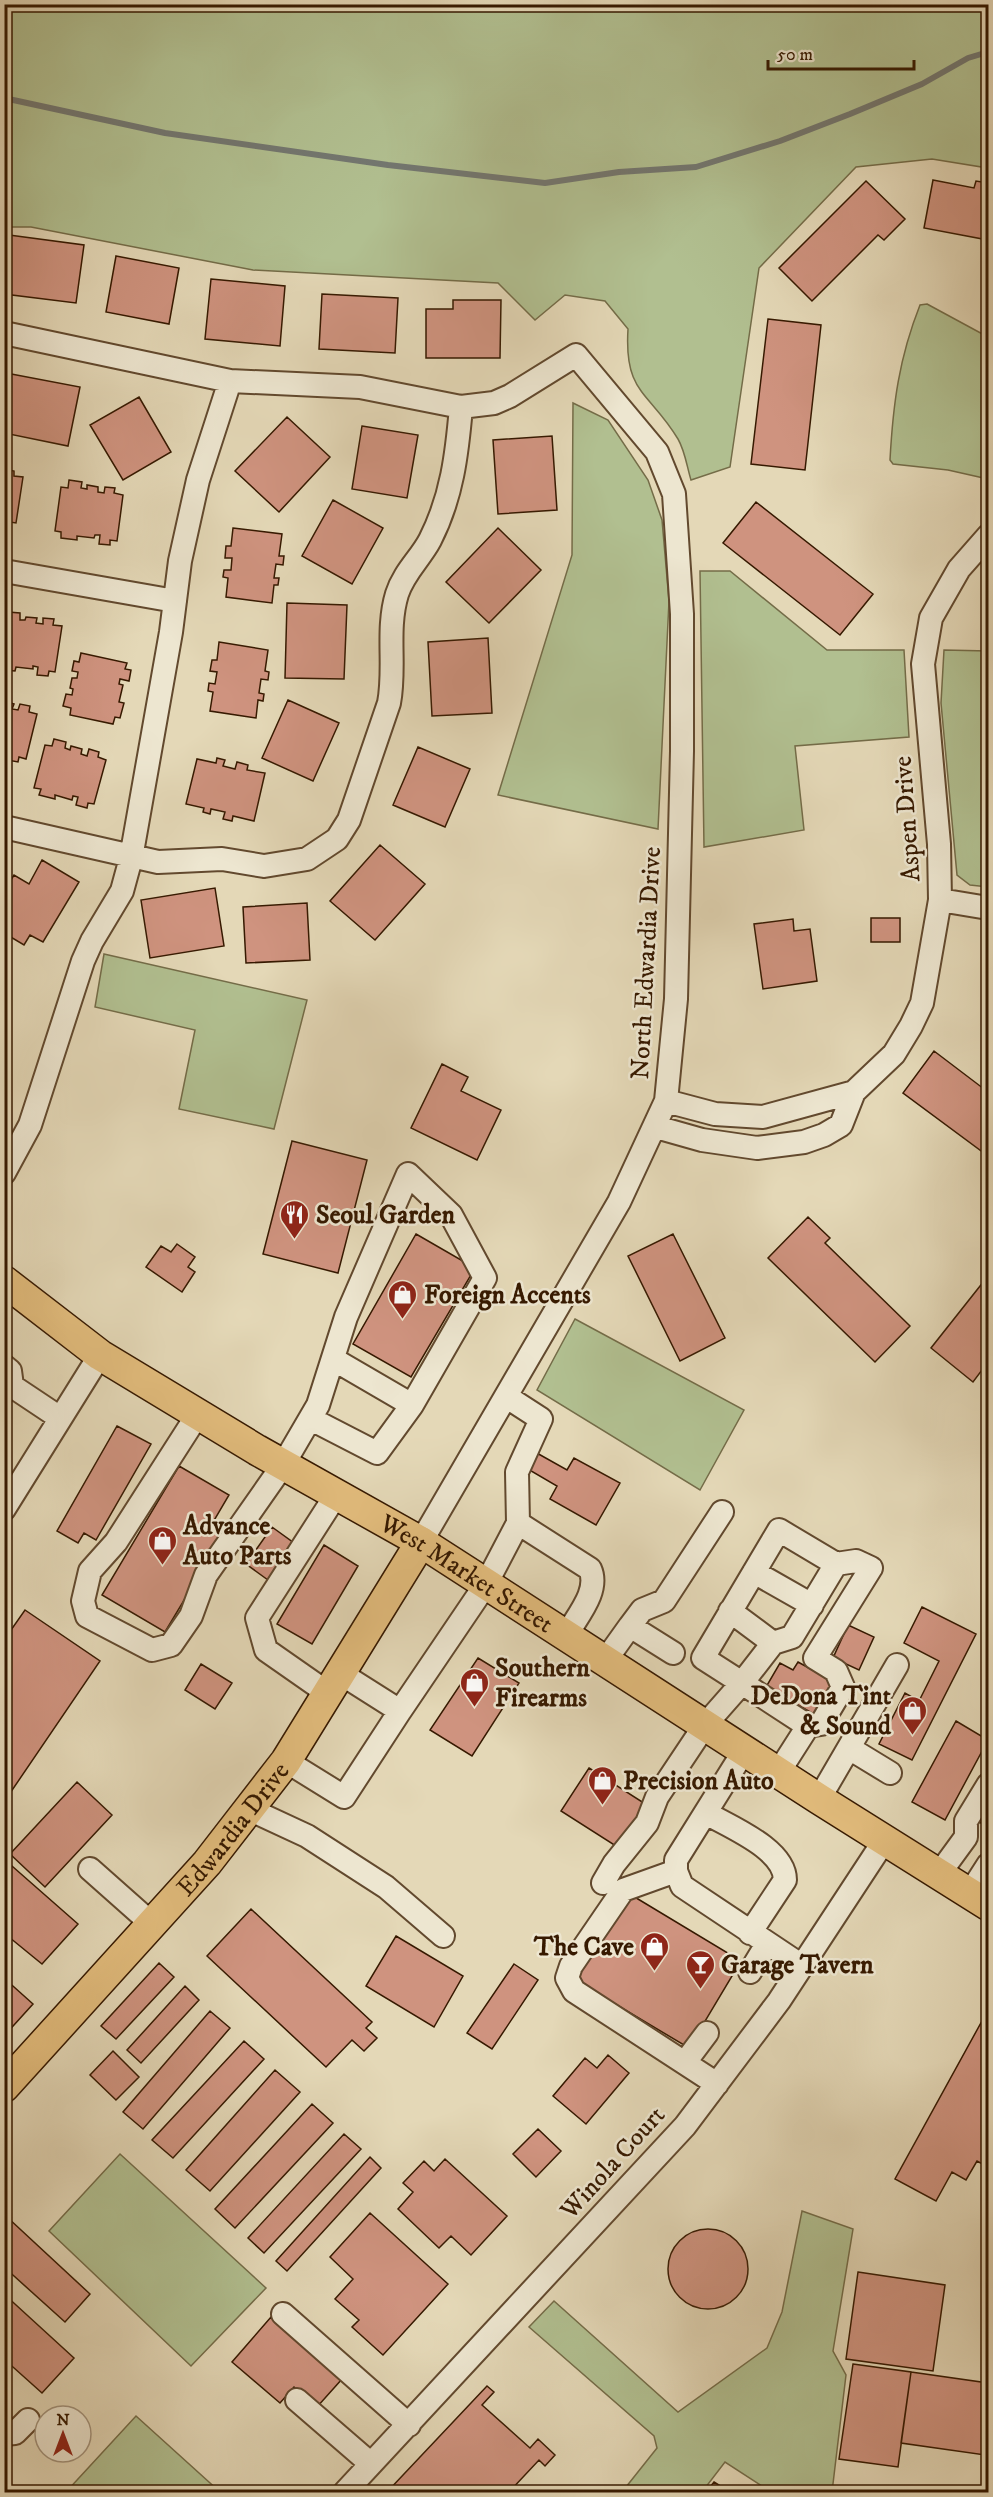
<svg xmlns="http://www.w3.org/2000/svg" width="993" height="2497" font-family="'IM FELL DW Pica',serif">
<rect width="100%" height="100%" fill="#e4d8b7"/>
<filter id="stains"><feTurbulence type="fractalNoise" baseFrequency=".00333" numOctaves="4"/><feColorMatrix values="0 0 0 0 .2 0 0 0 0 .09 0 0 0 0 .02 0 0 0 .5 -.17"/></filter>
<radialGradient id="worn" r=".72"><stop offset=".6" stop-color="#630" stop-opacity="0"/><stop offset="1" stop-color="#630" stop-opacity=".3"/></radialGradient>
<!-- green -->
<path fill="#b1bf90" stroke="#746c48" stroke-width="1.5" d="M4 5H988V168L932 159 856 167 759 268 730 467 691 480C687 467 685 451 678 439 649 391 624 394 628 329L605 301 565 295 535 320 498 283 253 270 31 227H5Z
M927 304 988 337V479L948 470 893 464 890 460C893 404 899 358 920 305Z
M573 403 608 420 648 480 662 520 669 601 658 829 498 795 572 555Z
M700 571H730L827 650H904L909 737 795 746 804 830 704 847Z
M944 650 988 651V887L970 885 957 875 941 703Z
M104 954 307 1000 274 1129 179 1109 195 1030 95 1007Z
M575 1319 744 1410 700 1490 537 1390Z
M120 2154 266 2288 191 2366 49 2231Z
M802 2211 853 2229 833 2351 846 2375 832 2492H771L725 2462 702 2492H631L626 2487 657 2448 654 2436 529 2327 554 2301 678 2412 767 2348 782 2312Z
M136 2416 220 2492H66Z"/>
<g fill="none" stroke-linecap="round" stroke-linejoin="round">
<!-- stream -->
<path stroke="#737770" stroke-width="6" d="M978 4 988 12
M4 98 165 133 388 165 545 183 619 172 696 167 780 141 850 114 922 84 968 58 988 52"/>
</g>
<!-- building -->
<path fill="#cf937f" stroke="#361900" stroke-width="1.5" d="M933 180 974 188 976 181 988 183V240L924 228Z
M866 181 905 219 884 240 878 235 812 301 779 268Z
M9 235 84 245 76 303 4 294Z
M116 256 179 268 169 324 106 312Z
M211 279 285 286 280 346 205 339Z
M322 294 398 298 395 353 319 349Z
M453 300H501L500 358H426V309H453Z
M768 319 821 325 805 470 751 464Z
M6 373 80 387 68 446 4 433Z
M139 397 171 452 123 480 90 425Z
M287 417 330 457 279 512 235 471Z
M362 426 418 435 407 498 352 489Z
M552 436 557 510 498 514 493 440Z
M4 469 14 471V476L23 477 16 523 10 522 9 527H4Z
M69 480 82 482 81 488 87 489V485L98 487V492L104 493 105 487 115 488 114 493 123 495 117 541 110 540V545L99 544 100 535H95L94 538 77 536V540L61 538V532L55 531 61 487 68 488Z
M333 500 383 528 352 584 302 556Z
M756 502 873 594 840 635 723 543Z
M233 528 282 534 279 556H284L283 565 276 564 274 578H279L278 585H274L272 603 226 597 228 578 223 577 224 570H231L232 558H225L226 546H231Z
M498 528 541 570 489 623 446 582Z
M287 603 347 605 344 679 285 678Z
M8 612 20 613V620H25L26 617 37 618 36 623 43 624V618L54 619 53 625 62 626 55 672 49 671 48 676 37 675 38 667 33 666V669L16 667 15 671 4 670V619Z
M488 638 492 713 432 716 428 642Z
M219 642 268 650 265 671 269 672 268 680 261 679 259 693 264 694 263 701 258 700 256 718 210 711 213 692 208 691 209 683 215 684 217 672 210 671 212 660H217Z
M81 653 127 663 125 669 131 670 129 681 120 679 119 684 123 685 119 702 124 703 120 718 115 717 113 724 70 715 71 708 63 706 66 694 72 695 73 689 70 688 72 678H77L78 672 72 671 74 661 79 662Z
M288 700 339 723 313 781 262 758Z
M4 701 14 704 12 709 18 710 20 704 30 706 29 712 37 714 26 759 19 757 18 762 7 760 9 752 4 750Z
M54 739 66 742 65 748 70 750 71 746 82 749 81 754 87 756 89 749 99 752 98 757 106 760 94 804 88 803 87 808 76 805 78 797 73 796 72 800 55 795V799L39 795 41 789 34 788 45 745 52 746Z
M418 747 470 769 445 827 393 805Z
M217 758 225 760 223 766 235 769 237 762 248 765 247 770 265 773 254 821 233 816 232 821 223 819 225 812 211 809 210 814 203 812 204 808 186 804 197 759 216 763Z
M380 845 425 884 375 940 330 901Z
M42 860 79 882 43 942 30 935 24 945 4 933V891L14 875 29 884Z
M215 888 224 946 150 958 141 900Z
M307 903 310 960 246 963 243 907Z
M871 918H900V942H871Z
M793 919 794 931 810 929 817 981 763 989 754 924Z
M934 1051 988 1092V1156L903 1093Z
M442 1064 468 1077 461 1091 501 1110 477 1160 411 1128Z
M292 1141 367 1160 338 1273 263 1254Z
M808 1217 830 1238 825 1243 910 1326 875 1362 768 1258Z
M416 1234 475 1268 411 1377 353 1344Z
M673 1234 725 1338 680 1361 628 1256Z
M177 1244 195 1257 188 1267 195 1272 182 1292 146 1267 161 1246 171 1252Z
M988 1276V1362L973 1382 931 1348Z
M117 1426 151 1444 96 1540 84 1533 78 1543 57 1531Z
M988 1426V1456L982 1427Z
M535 1452 567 1470 574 1458 620 1483 596 1525 550 1499 557 1486 526 1468Z
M179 1466 229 1495 209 1529 222 1537 165 1632 102 1595Z
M272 1527 294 1543 268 1580 246 1564Z
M324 1545 358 1566 312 1644 277 1624Z
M922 1607 976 1634 912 1760 879 1744 905 1693 919 1701 939 1661 904 1643Z
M25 1610 100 1661 4 1802V1640Z
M848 1625 874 1637 859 1670 833 1658Z
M478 1658 519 1683 472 1756 430 1730Z
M798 1662 838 1684 819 1717 766 1687 780 1663 793 1670Z
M201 1664 232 1683 215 1709 185 1690Z
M956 1721 988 1740 945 1820 912 1802Z
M589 1768 647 1805 619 1848 561 1811Z
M77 1782 112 1815 45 1887 10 1854Z
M988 1803V1827L979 1822Z
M4 1859 78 1924 42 1964 4 1933Z
M628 1893 741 1961 689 2048 575 1980Z
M251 1909 372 2022 366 2028 377 2038 364 2051 352 2040 326 2067 207 1956Z
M396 1936 463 1976 434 2027 366 1986Z
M159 1963 174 1977 116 2039 101 2026Z
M514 1964 538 1980 492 2049 467 2033Z
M4 1978 33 2004 4 2036Z
M185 1986 199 2000 141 2063 127 2050Z
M988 2010V2167L977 2161 966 2180 952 2172 936 2201 895 2179Z
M210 2011 230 2028 143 2129 123 2112Z
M244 2041 264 2059 173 2158 152 2140Z
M113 2051 139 2077 116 2100 90 2075Z
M608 2055 629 2073 586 2124 553 2096 585 2058 597 2068Z
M275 2070 300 2092 210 2191 186 2170Z
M312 2104 333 2123 235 2228 215 2209Z
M538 2129 561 2151 536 2177 513 2154Z
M344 2134 361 2149 264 2253 248 2238Z
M370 2157 381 2168 287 2271 276 2261Z
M445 2159 507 2216 471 2255 451 2236 439 2248 398 2209 413 2192 403 2183 424 2161 434 2171Z
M370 2213 448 2284 383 2355 352 2327 359 2320 335 2299 353 2279 330 2257Z
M7 2217 90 2294 65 2322 4 2267V2220Z
M668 2269a40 40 0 1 1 80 0a40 40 0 1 1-80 0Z
M858 2272 945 2285 933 2371 846 2359Z
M4 2294 74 2358 42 2393 4 2359Z
M271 2317 342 2379 317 2407 294 2387 280 2403 232 2362Z
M853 2364 911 2372 898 2467 839 2459Z
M911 2372 988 2383V2429L985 2455 901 2443Z
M487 2386 494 2392 482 2405 530 2448 538 2439 555 2455 545 2466 539 2460 509 2492H387Z
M714 2482 730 2492H706Z"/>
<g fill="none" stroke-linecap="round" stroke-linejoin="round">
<defs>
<path id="minor" d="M4 333 230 381 198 480 180 561 171 632 131 858 122 891 92 941 83 961 30 1125 4 1173
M4 571 175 601
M4 827 158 862 222 859 264 866 307 859 337 839 349 820 389 703C396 667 386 630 397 594 404 572 420 559 430 540 452 497 457 454 461 407L360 387 230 381
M940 900 988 908
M666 1101 715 1114 763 1117 854 1092
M656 1127 702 1140 757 1148 804 1142 824 1135 841 1125 854 1092 894 1054 911 1026 922 1003 940 900 939 844 923 664 931 618 959 569 988 536
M4 1366 10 1371 12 1386 60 1418
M198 1414 116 1542 90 1571 83 1601 87 1616 152 1650 171 1645 191 1616 206 1575 283 1465 318 1405 346 1317 408 1174 451 1215 485 1278 412 1405 333 1359
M311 1419 377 1453 412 1405
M4 1509 100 1355
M518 1523 590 1569C600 1591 577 1616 566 1636
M421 1542 619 1202 666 1101 676 999 682 751V614L674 494 657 452 576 355 510 396 494 403 461 407
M754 1572 812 1605
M730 1611 773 1643 742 1683 808 1726 778 1773
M630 1626 642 1610 664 1601 722 1512
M773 1643 792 1637 836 1564
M605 1661 630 1626 673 1653
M340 1673 400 1711 486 1584 518 1523 517 1472 541 1419 507 1397
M329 1694 266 1650 257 1618 336 1495
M849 1748 890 1773
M744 1751 676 1860V1871L682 1886 802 1966
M286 1761 344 1797 400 1711
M819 1799 897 1665
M249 1809 307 1836 386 1887 443 1936
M706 1813C730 1827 785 1849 785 1880L750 1933
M90 1869 152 1924
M676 1871 623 1890 571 1966 567 1978 574 1991 717 2084
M939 1874 966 1837V1821L988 1785
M603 1883 614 1864 647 1823 657 1797 705 1725 742 1683 703 1658 779 1530 836 1564 856 1561 871 1568 815 1658 836 1671 843 1687 821 1724 808 1726
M970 1893 988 1865
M750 1972 767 1944
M686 2061 707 2033
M283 2314 409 2425
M297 2400 371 2464
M4 2434 15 2433 28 2420
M345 2492 685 2126 779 2001 884 1841"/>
<g id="major">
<path id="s1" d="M4 1281 100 1355 257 1450 421 1542 819 1799 988 1905"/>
<path id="s2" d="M4 2087 207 1863 286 1761 421 1542"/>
</g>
</defs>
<!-- minor casing -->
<use href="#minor" stroke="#62492e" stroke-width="26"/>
<!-- major casing -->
<use href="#major" stroke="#361900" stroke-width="33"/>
<!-- minor -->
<use href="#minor" stroke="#ede6d0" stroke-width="22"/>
<!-- major -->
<use href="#major" stroke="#e2bc7c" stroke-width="30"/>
</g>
<!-- icons -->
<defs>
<symbol id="restaurant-pin" viewBox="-11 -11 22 30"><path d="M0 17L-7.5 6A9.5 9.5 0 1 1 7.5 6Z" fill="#8f2418" stroke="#ede6d0"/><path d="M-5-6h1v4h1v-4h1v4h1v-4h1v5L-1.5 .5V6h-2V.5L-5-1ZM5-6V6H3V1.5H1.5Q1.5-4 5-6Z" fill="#fff"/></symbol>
<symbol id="shop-pin" viewBox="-11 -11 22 30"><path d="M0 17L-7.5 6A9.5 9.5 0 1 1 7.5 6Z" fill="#8f2418" stroke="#ede6d0"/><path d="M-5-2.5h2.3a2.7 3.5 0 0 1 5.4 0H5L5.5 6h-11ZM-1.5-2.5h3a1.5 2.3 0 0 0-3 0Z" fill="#fff"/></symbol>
<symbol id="bar-pin" viewBox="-11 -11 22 30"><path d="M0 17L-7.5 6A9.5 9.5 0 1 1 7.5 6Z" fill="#8f2418" stroke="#ede6d0"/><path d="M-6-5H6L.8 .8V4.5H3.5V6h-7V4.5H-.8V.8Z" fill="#fff"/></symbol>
</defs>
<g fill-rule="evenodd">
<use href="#restaurant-pin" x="278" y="1198" width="33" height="45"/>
<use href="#shop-pin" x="386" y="1278" width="33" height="45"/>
<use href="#shop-pin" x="146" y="1524" width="33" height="45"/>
<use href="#shop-pin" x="458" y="1666" width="33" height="45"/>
<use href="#shop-pin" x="896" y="1694" width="33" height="45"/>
<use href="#shop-pin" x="586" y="1764" width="33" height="45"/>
<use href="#shop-pin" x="638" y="1930" width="33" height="45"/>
<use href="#bar-pin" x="684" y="1948" width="33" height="45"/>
</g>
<g text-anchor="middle" stroke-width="5" stroke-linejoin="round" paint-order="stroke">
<!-- street labels -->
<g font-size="26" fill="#361900" stroke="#ede6d0">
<text transform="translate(906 819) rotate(-94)" y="9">Aspen Drive</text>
<text transform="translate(645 963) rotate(-87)" y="9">North Edwardia Drive</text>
<text dy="9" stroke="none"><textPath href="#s1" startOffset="548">West Market Street</textPath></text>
<text dy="9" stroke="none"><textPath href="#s2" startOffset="345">Edwardia Drive</textPath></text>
<text transform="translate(612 2162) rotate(-48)" y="9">Winola Court</text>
</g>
<!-- poi labels -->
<g font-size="26" font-weight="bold" fill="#361900" stroke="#ede6d0" text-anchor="start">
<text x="316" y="1223">Seoul Garden</text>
<text x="424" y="1303">Foreign Accents</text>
<text x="183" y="1534">Advance<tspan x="183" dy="30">Auto Parts</tspan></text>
<text x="495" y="1676">Southern<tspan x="495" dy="30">Firearms</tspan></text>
<text x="891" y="1704" text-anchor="end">DeDona Tint<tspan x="891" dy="30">&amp; Sound</tspan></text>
<text x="623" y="1789">Precision Auto</text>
<text x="634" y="1955" text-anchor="end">The Cave</text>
<text x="721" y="1973">Garage Tavern</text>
</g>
</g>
<!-- margin -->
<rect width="993" height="2497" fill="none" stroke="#e4d8b7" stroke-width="24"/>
<rect x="6" y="6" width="981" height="2485" fill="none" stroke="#361900" stroke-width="3"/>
<rect x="12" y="12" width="969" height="2473" fill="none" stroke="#361900" stroke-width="1.5"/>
<!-- north arrow -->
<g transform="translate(63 2434)"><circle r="28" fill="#ede6d0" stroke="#a4947d" stroke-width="1.5"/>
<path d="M0-4.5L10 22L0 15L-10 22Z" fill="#8f2418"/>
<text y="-9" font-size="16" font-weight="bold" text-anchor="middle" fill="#361900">N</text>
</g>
<!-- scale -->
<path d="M768 60v9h146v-9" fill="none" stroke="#361900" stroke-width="3"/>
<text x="777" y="60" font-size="18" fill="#361900" stroke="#ede6d0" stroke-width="4.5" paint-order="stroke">50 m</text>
<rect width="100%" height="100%" filter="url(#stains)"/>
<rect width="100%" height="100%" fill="url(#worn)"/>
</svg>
